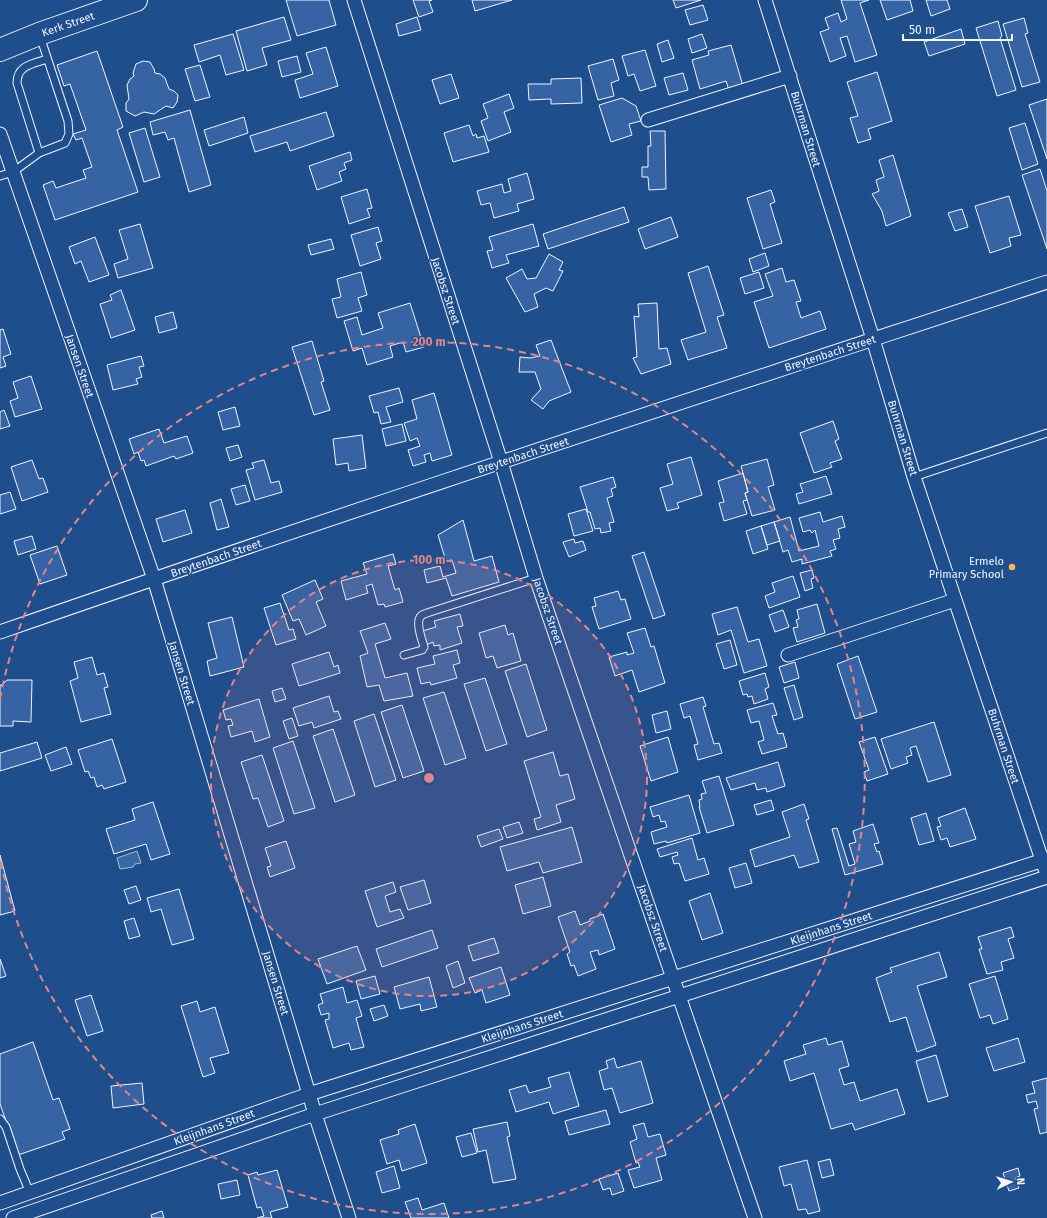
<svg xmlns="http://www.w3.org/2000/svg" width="1047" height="1218" font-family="'Fira Sans',sans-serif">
<rect width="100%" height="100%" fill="#1f4e8c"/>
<!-- water -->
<path fill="#3b69a3" stroke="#a8bbd7" d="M137 851 141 863 135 864 133 867 120 869 117 858Z"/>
<!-- building -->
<path fill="#3563a3" stroke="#f2f6ff" d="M286 0H329L336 25 297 36Z
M413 0H432L429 1 433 12 419 17Z
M472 0H512L475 11Z
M673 0H701L676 8Z
M841 0H869L860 3 877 55 855 62 847 36 840 38 846 56 830 62 820 32 829 29 825 18 838 13 841 22 847 19Z
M880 0H910L913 11 887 20Z
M926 0H947L950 9 931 16Z
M703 5 708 20 690 25 685 10Z
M284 17 291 40 262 48 267 65 247 71 236 31Z
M417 17 421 30 399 36 396 24Z
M1024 18 1028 33 1025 34 1040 82 1022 87 1003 24Z
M998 21 1002 36 1000 38 1016 90 997 96 976 28Z
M961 29 965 44 929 56 924 42Z
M233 34 244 70 226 75 220 55 199 62 194 45Z
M702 34 707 48 692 53 688 39Z
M668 40 674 58 662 62 657 44Z
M731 45 743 86 729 90 726 81 700 89 692 60 709 55 708 51Z
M326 47 338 86 300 98 295 80 313 74 306 53Z
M645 50 656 86 640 91 634 74 628 76 622 56Z
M97 51 123 127 117 130 138 192 55 220 43 185 53 181 56 188 86 178 83 170 92 167 82 138 76 140 73 134 86 130 70 84 64 86 57 65Z
M297 56 301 72 282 77 278 61Z
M613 59 619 80 611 83 614 96 598 100 588 66Z
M143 61 150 62 154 69 155 73 160 74 165 78 169 89 174 91 178 95 177 102 173 108 166 106 154 114 144 112 135 116 126 111V103L129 99 127 85 130 79 134 76 133 73 136 64Z
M200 65 210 97 195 101 185 69Z
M877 72 892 121 868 129 871 139 858 143 850 118 858 116 847 82Z
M683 73 688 90 669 95 664 78Z
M451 74 459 98 440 104 432 80Z
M581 78 582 103 551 104V99L529 100 528 84H551V79Z
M509 94 514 108 504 112 511 132 488 141 481 121 488 118 483 104Z
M622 98 636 106 641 121 629 124 632 135 611 142 599 105Z
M1047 99V159L1029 105Z
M190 110 211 185 189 192 174 138 168 140 165 132 153 135 150 122Z
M326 112 334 136 290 151 287 142 255 152 250 136Z
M244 117 248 133 209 146 204 130Z
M1025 123 1038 164 1022 170 1009 128Z
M469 125 473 136 476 134 477 138 484 136 489 152 453 162 444 133Z
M145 128 160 177 144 182 129 133Z
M650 131H665L666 189 649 190 648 177H642V167H648V146H651Z
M350 152 352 160 344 163 346 169 339 172 342 181 317 190 309 166Z
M893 155 911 216 886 226 882 211 872 194 879 191 876 180 884 177 879 160Z
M1040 169 1047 191V249L1022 175Z
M527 173 534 199 517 204 519 211 494 218 490 203 481 205 477 191 502 184 504 193 511 191 508 179Z
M367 189 372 208 367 209 370 217 349 224 341 197Z
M771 190 775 202 770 204 782 243 763 249 747 198Z
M1009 196 1021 235 1009 238 1011 246 990 253 975 206Z
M624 207 629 222 548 249 543 234Z
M962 209 968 227 955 231 948 213Z
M671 217 678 237 645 249 638 229Z
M140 224 153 268 118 278 114 264 128 259 119 230Z
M533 224 539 246 506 255 509 263 492 268 487 251 493 250 489 237Z
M378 227 382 241 376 243 381 259 360 266 351 235Z
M95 237 109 275 89 282 81 261 75 264 69 247Z
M331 239 334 249 311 255 308 245Z
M765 253 769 266 753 272 749 259Z
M549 254 563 262 559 270 563 271 553 291 546 288 534 294 538 307 525 312 506 278 522 269 527 279 536 278Z
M708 266 724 315 717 317 727 348 688 360 681 340 706 332 688 273Z
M782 268 786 282 794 280 801 301 796 302 801 318 820 311 826 329 769 348 754 302 773 296 765 274Z
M361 272 367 295 358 298 362 311 337 318 332 299 341 297 337 279Z
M759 272 764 288 745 294 740 278Z
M121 290 135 330 111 338 100 304 112 300 110 295Z
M410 303 424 347 406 352 403 342 390 346 393 357 367 365 362 348 353 351 344 321 357 317 362 335 383 328 378 313Z
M657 303 659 349 667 348 671 364 641 374 633 358 637 357 634 316 639 317 638 304Z
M173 312 177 328 159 333 155 317Z
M3 329 11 354 3 357 6 366 0 368V330Z
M551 340 571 392 549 401 543 409 531 400 541 389 535 372H519L520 357 530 358 540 356 536 345Z
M312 341 324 381 321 382 330 410 314 415 292 347Z
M141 356 144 366 139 367 142 377 136 379 138 384 113 390 107 365Z
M31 376 42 409 15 417 10 401 18 398 13 382Z
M399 388 403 402 386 407 391 422 381 424 378 412 374 413 369 396Z
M434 393 452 455 432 461 430 453 424 455 426 462 413 466 408 450 420 446 417 438 410 441 404 423 417 419 412 400Z
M235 407 240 426 223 430 218 412Z
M4 410 10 426 0 429V412Z
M833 421 839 439 835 441 842 459 830 463 832 467 814 473 800 433Z
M402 424 406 441 386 446 382 429Z
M159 429 164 443 187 436 193 453 176 459 174 456 146 466 144 460 141 461 138 452 134 454 129 439Z
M362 435 366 468 349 471 348 463 336 465 333 439Z
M238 445 242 457 230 461 226 448Z
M691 457 702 495 677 503 679 508 667 511 660 488 673 484 667 464Z
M767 459 774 485 768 487 775 510 752 516 745 493 748 492 741 466Z
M32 460 39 479 43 478 48 492 22 501 11 467Z
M264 460 271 483 279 481 282 492 255 500 246 470 254 468 252 463Z
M743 473 748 492 745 493 747 500 743 501 747 514 724 521 719 503 724 502 718 481Z
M826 476 832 494 799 504 796 494 803 492 800 484Z
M613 477 616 487 611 489 613 496 607 498 614 522 609 523 611 531 601 533 600 528 595 529 590 512H588L580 487Z
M245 485 250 501 236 505 231 489Z
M10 492 16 509 0 514V495Z
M221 499 229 527 217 530 210 503Z
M586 509 593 531 574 536 568 514Z
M185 510 192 533 163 542 156 519Z
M820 512 823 522 842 516 845 527 838 529 840 538 833 540 836 549 830 551 832 556 802 564V559L792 562 788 550 783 552 774 522 790 517 799 551 819 546 815 530 812 533 810 530 803 532 799 518Z
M463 520 474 561 492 556 499 582 452 596 446 578 427 583 424 570 440 566 443 577 456 573 452 560 446 561 438 535Z
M774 522 780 541 767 545 761 526Z
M761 526 768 549 753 554 746 531Z
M32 536 36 549 18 555 14 541Z
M574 539 575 543 583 541 586 550 569 557 563 542Z
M57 546 67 575 40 584 30 555Z
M644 552 665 615 653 619 632 556Z
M393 554 396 564 388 566 395 590 399 588 403 602 385 607 384 604 378 605 372 584 366 586 368 593 346 600 341 581 367 574 363 563Z
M812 570 814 578 811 579 813 588 805 591 800 573Z
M793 576 800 597 769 608 765 596 775 592 772 583Z
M315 580 323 599 316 602 326 626 306 635 299 619 293 621 282 595Z
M618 591 621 600 625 599 631 619 599 629 592 607 596 606 594 598Z
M280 603 289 630 293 629 296 639 276 645 264 608Z
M817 604 825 633 797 642 793 628 798 627 796 620 799 619 797 610Z
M737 607 748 642 759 639 767 666 744 673 731 630 718 635 712 614Z
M783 610 789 627 775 632 769 615Z
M460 614 463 626 457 627 462 643 440 650V645L434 646 433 642 426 645 422 631 436 627 434 621Z
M232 617 244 667 210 676 207 661 217 658 208 623Z
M385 623 391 639 375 644 385 678 407 673 413 696 384 701 379 685 367 687 360 656 368 653 360 631Z
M505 625 508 635 513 633 521 661 497 668 493 656 486 658 479 633Z
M645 628 651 647 654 646 665 683 639 692 632 670 615 676 609 657 627 652V655L634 653 627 633Z
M730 640 737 665 724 669 716 644Z
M457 650 460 663 453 665 457 678 431 685 430 682 421 684 417 668 435 664 433 656Z
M329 652 334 667 338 665 340 673 299 686 292 664Z
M858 656 877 712 855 719 837 664Z
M92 657 97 675 104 673 108 687 104 688 111 714 81 722 70 681 78 678 74 662Z
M795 662 799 678 784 683 779 667Z
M526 664 547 730 527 737 505 671Z
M765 673 769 687 765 689 768 699 754 704 752 696 748 697 747 694 743 695 739 681Z
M485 678 507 744 486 751 464 684Z
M7 680H32L31 722 13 721V726H0V685H2Z
M794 685 803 717 794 720 784 688Z
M282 688 286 699 275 702 272 691Z
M444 692 466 758 445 765 423 698Z
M329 696 334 712 338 711 341 719 314 728 312 722 299 726 293 708Z
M703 697 706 706 703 707 714 744 719 743 722 753 698 760 694 745 698 744 690 716 684 718 680 704Z
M259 699 270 737 255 742 252 731 231 737 228 726 233 725 231 719 226 720 223 710Z
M773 703 777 715 772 716 778 734 783 733 787 747 762 754 758 742 764 740 759 721 751 723 747 710Z
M402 705 424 771 403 778 381 712Z
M667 711 671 729 656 733 652 715Z
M374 714 396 780 375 787 354 721Z
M292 718 298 736 289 739 283 721Z
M934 722 951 775 928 782 916 746 910 748 912 755 906 757 908 763 891 769 881 739Z
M333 729 355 795 335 802 313 736Z
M668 737 678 772 651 781 640 746Z
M875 737 888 774 867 781 864 772 869 770 859 742Z
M112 739 126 782 104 789 102 785 97 787 94 777 91 778 88 771 85 772 78 750Z
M293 741 315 808 294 814 273 748Z
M37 742 42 758 0 771V753Z
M66 747 72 764 51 771 45 755Z
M553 752 560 776 568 774 575 799 556 805 561 822 537 830 534 819 541 817 524 761Z
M262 755 284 821 268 827 258 798 253 799 241 762Z
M778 762 785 786 767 792 766 788 757 790 755 783 731 790 726 778Z
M719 776 734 825 707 833 699 807H700L699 800 702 799 701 794 706 793 702 781Z
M689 795 700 833 667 843 666 841 654 844 651 832 667 827 665 821 661 822 659 815 653 817 650 807Z
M771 800 774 810 757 815 754 805Z
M153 802 170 854 151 860 146 844 114 854 106 829 135 820 132 809Z
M804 804 809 819 806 820 819 862 799 868 794 855 755 867 750 850 790 837 782 812Z
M965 808 976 839 950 847 947 838 941 840 937 827 941 826 938 818Z
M926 813 934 841 919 845 911 818Z
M519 822 523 833 507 838 503 827Z
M873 824 879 843 874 844 877 852 879 851 883 864 845 875 832 829 837 828 849 866 855 864 849 844 856 842 853 831Z
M572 827 582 862 543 873 539 862 507 871 500 847Z
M499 829 503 839 481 847 477 836Z
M692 838 698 860 704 858 709 874 685 881 679 863 674 864 672 857 678 855 677 852 660 857 657 849Z
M286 841 295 868 270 877 267 867 271 866 265 848Z
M0 855 15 911 0 915Z
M746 863 752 883 735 888 729 868Z
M543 877 551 906 523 914 515 885Z
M424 880 431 903 408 910 400 887Z
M393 882 396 892 385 896 390 912 400 909 404 918 377 927 365 891Z
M136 886 141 900 129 904 124 890Z
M179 889 194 939 172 945 161 909 151 912 147 898Z
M710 893 723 933 702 940 689 901Z
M575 911 580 925 590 921V919L603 914 615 949 599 955 598 950 590 952 596 969 578 976 574 965 571 966 567 954 570 952 558 917Z
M134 918 140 936 129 939 124 921Z
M1011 927 1014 937 1008 939 1014 958 1001 962 1003 970 987 974 979 949H982L978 937Z
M432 930 438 948 382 967 376 949Z
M494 938 499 953 473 961 468 946Z
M357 946 366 970 327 984 318 959Z
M939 952 947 977 917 986 936 1045 917 1052 906 1017 890 1022 876 978 892 972 890 968Z
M0 959 6 976 0 978Z
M458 961 465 983 453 988 446 966Z
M501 967 510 995 486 1003 482 990 475 993 469 978Z
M375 976 380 994 361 999 356 981Z
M995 976 1008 1019 993 1024 990 1015 980 1018 969 984Z
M429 977 437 1007 421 1011 420 1004 400 1009 394 987Z
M343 987 347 1003 357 1000 362 1016 356 1018 364 1047 351 1050 349 1043 333 1048 325 1020 329 1019V1013L321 1015 318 1005 323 1003 320 994Z
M91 995 103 1031 87 1036 75 1000Z
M197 1001 200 1012 215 1007 229 1053 210 1058 215 1073 203 1077 181 1006Z
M384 1005 388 1016 374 1021 370 1009Z
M826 1038 828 1045 842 1041 849 1066 839 1069 844 1085 854 1082 860 1101 897 1089 905 1114 855 1130 852 1123 831 1129 814 1073 790 1081 784 1061 806 1054 803 1045Z
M1018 1038 1025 1062 994 1071 986 1048Z
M33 1042 53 1100 59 1098 70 1129 62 1132 65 1139 18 1155 0 1104V1054Z
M936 1055 948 1096 928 1102 916 1061Z
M614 1058 617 1068 641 1061 653 1103 620 1113 612 1088 604 1090 599 1071 608 1068 606 1061Z
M569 1072 579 1106 553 1114 549 1102 516 1112 509 1090 526 1085 529 1093 551 1087 548 1078Z
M1047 1078V1132L1040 1134 1034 1109 1038 1108 1036 1101 1028 1103 1026 1095 1035 1093 1032 1082Z
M142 1083 144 1104 113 1108 111 1086Z
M606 1110 610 1124 569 1135 565 1121Z
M507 1122 510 1136 507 1137 516 1179 493 1183 486 1150 478 1152 473 1129Z
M644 1123 648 1137 660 1134 666 1155 656 1158 662 1180 634 1188 628 1170 640 1167 638 1162 636 1163 630 1142 637 1139 633 1126Z
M415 1124 427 1163 402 1171 399 1160 387 1164 380 1140 399 1134 398 1130Z
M471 1133 477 1153 462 1157 456 1137Z
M830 1159 834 1175 822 1178 818 1162Z
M807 1160 820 1211 808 1214 806 1209 798 1210 791 1184 784 1186 779 1167Z
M394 1166 400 1188 382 1193 376 1172Z
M1018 1168 1020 1176 1015 1178 1019 1188 1009 1191 1003 1173Z
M277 1170 288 1207 270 1212 272 1218H257L264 1216 261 1207 257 1208 248 1175 257 1172 258 1175Z
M618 1173 624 1191 612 1195 610 1188 603 1190 599 1179Z
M237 1180 240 1195 221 1199 218 1184Z
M418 1198 422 1210 444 1203 449 1218H411L405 1202Z
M162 1211 164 1218H152L151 1215Z"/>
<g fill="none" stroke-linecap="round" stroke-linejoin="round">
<defs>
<path id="lane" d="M39 153 17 83C17 65 33 64 47 59
M0 176 13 172 39 153 65 143 69 134 68 121 40 36
M914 477 1047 433
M404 655 422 650 424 647C422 640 415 622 421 616 423 614 425 614 427 613L536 578
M0 1119 6 1127 20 1169 30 1193"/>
<path id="street" d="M354 0 501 462 536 578 755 1218
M765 0 873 339 914 477 1045 869
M648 120 790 76
M0 134 154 579 315 1114 349 1218
M0 632C348 511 698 397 1047 282
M788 655 955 600
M0 1203 309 1094 1047 859
M13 1218 315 1114 1047 877"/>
<path id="highway" d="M0 50 39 34 136 0"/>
</defs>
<!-- lane casing -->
<use href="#lane" stroke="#f2f6ff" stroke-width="9"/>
<!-- street casing -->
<use href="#street" stroke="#f2f6ff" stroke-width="15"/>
<!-- highway casing -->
<use href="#highway" stroke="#f2f6ff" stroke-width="24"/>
<!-- lane -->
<use href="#lane" stroke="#1f4e8c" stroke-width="7"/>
<!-- street -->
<use href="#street" stroke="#1f4e8c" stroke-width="13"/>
<!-- highway -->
<use href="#highway" stroke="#1f4e8c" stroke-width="22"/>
</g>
<!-- distance rings -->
<circle cx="429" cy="778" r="218" fill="#e38589" fill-opacity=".12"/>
<g fill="none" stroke="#e38589" stroke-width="2" stroke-dasharray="7 5">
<circle cx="429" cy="778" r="218"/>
<path d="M0 699A436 436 0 1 1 0 857"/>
</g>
<!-- markers -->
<circle fill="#ffb74d" stroke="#1f4e8c" stroke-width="1.5" cx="1012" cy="567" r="4"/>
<g text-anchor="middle" stroke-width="3" stroke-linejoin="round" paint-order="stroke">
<!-- street labels -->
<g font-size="11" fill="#f2f6ff" stroke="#1f4e8c">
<text transform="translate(68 24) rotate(-19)" y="4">Kerk Street</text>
<text transform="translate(806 129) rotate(73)" y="4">Buhrman Street</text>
<text transform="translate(446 291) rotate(72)" y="4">Jacobsz Street</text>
<text transform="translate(830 353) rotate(-18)" y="4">Breytenbach Street</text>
<text transform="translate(80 366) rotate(71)" y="4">Jansen Street</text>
<text transform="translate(903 438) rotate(73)" y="4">Buhrman Street</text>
<text transform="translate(523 455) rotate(-18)" y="4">Breytenbach Street</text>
<text transform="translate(216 558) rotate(-19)" y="4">Breytenbach Street</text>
<text transform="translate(548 611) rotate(71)" y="4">Jacobsz Street</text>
<text transform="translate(182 673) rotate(73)" y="4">Jansen Street</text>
<text transform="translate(1004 746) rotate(72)" y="4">Buhrman Street</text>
<text transform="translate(653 918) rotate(71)" y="4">Jacobsz Street</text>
<text transform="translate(831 928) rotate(-18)" y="4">Kleijnhans Street</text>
<text transform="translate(276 983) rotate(73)" y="4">Jansen Street</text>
<text transform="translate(522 1026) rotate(-18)" y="4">Kleijnhans Street</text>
<text transform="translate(214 1127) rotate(-20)" y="4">Kleijnhans Street</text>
</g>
<!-- poi labels -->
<g font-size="11" fill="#f2f6ff" stroke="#1f4e8c" text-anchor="end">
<text x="1004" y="565">Ermelo<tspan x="1004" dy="13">Primary School</tspan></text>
</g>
</g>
<circle cx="429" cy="778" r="6" fill="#e38589" stroke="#1f4e8c" stroke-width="2"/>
<g font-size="12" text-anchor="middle" font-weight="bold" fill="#e38589" stroke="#1f4e8c" stroke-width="3" stroke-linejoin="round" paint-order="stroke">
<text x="429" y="346">200 m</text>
<text x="429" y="564">100 m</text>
</g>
<!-- north arrow -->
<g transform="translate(1011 1182) rotate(86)" stroke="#1f4e8c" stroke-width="3" paint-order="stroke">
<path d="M0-3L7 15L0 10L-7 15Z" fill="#f2f6ff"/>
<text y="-6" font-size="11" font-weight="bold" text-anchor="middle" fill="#f2f6ff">N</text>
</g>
<!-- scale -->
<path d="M903 34v6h109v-6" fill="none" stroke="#f2f6ff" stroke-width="2"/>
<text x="909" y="34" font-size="12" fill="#f2f6ff" stroke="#1f4e8c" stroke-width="3" paint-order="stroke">50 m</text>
</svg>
